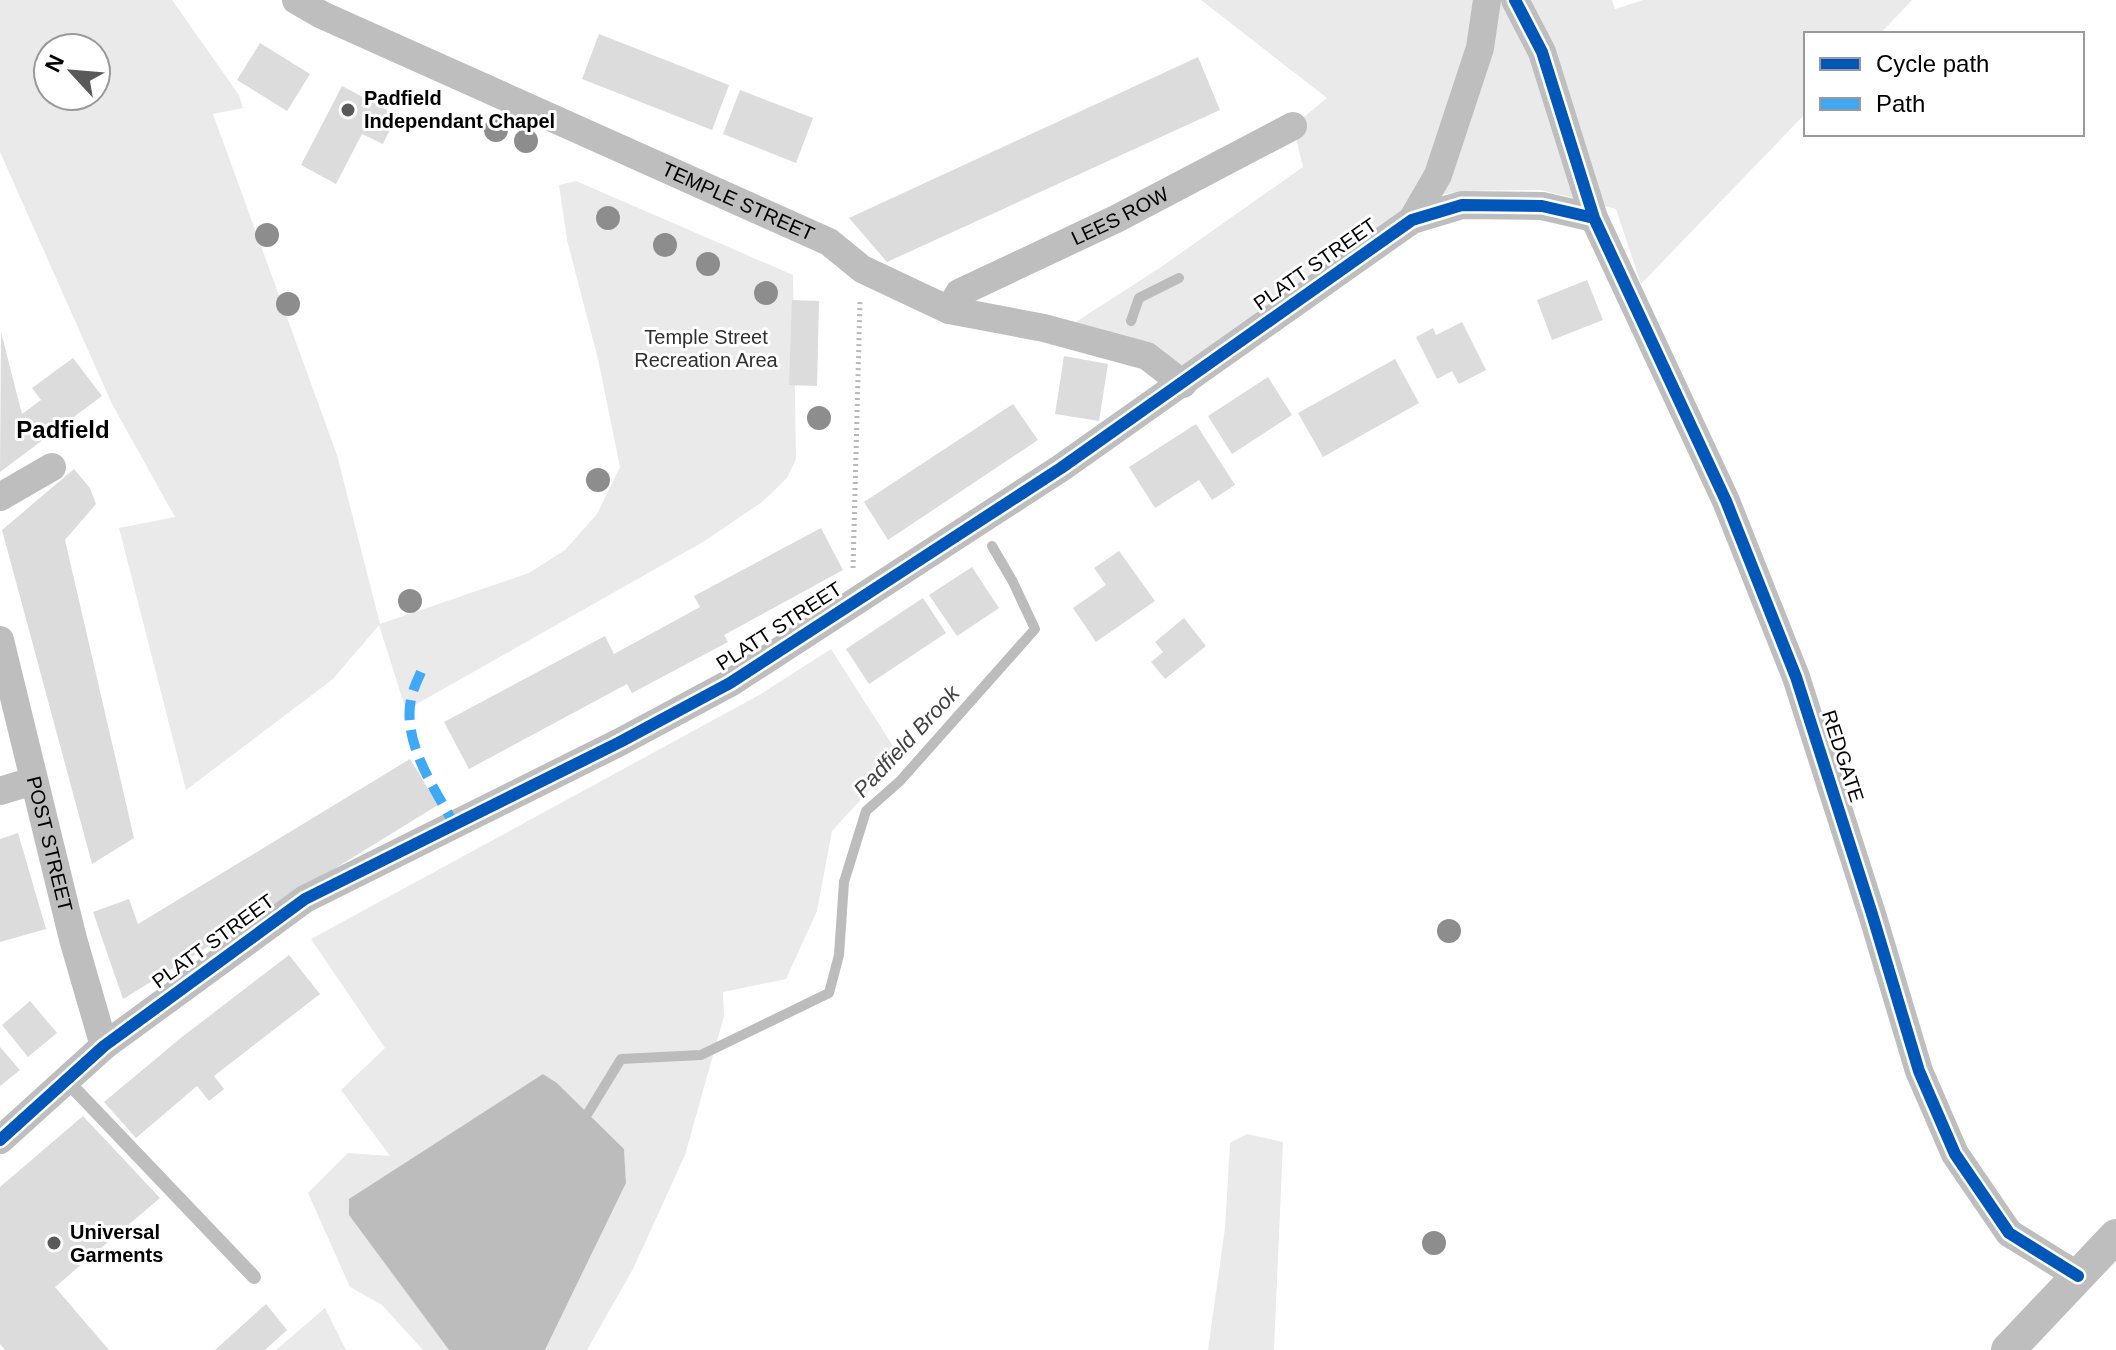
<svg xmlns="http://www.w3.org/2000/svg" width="2116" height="1350" font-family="Helvetica,sans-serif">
<rect width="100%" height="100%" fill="#fff"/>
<!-- green -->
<path fill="#eaeaea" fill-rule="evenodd" d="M0 0H172L239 95 243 108 213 114 337 455 380 624 529 573 565 550 597 514 620 467 598 359 567 240 559 185 576 181 793 275 796 459 787 478 762 502 703 542 406 710 379 625 333 679 186 790 119 528 175 517 112 404 0 152ZM48 48H96V96H48Z
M1201 0H1612L1615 9 1643 0H1912L1880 34H1806V113L1641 284 1616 209 1541 190 1460 191 1427 198 1185 371 1065 329 1161 267 1303 167 1293 126 1327 98Z
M831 649 900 757 832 831 817 911 786 979 723 992 724 1016 685 1155 633 1269 587 1350H545L626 1183 624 1149 557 1083 543 1074 350 1215 449 1350H423L382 1305 350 1287 308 1193 348 1153 390 1156 341 1090 385 1048 311 939 761 694Z
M1247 1134 1283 1142 1274 1350H1208L1225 1228 1230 1143Z
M325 1308 346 1350H276Z"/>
<!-- water -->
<path fill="#bcbcbc" d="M543 1074 557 1083 624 1149 626 1183 545 1350H449L349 1215V1199Z"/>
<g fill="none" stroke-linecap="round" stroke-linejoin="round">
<!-- stream -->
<path stroke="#bcbcbc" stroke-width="10" d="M1131 321 1139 298 1179 278
M588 1113 621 1059 701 1055 829 993 839 955 844 882 866 811 900 781 1035 629 1013 582 992 546"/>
</g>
<!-- building -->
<path fill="#dcdcdc" d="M599 34 729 85 712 130 582 79Z
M260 43 310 74 287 111 237 80Z
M1198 57 1220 110 887 262 849 218Z
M342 86 397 115 383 144 362 134 336 184 301 165Z
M740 90 813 118 796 163 723 134Z
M1587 280 1603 320 1552 340 1537 300Z
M792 300 819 301 817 386 789 385Z
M1462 322 1486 370 1459 384 1452 371 1437 379 1416 337 1433 328 1436 335Z
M1 332 22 414 41 400 32 388 73 358 102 396 0 472Z
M1064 356 1108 364 1099 421 1055 414Z
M1395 359 1419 403 1323 457 1298 413Z
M1268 377 1292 415 1232 454 1208 416Z
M1013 404 1038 440 888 540 864 502Z
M1196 424 1235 485 1212 500 1199 480 1155 508 1129 467Z
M74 469 90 488 96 504 65 540 134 838 92 864 2 530Z
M821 528 843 570 724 635 728 642 632 693 627 684 469 769 444 722 605 636 614 654 700 607 694 596Z
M1119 551 1155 601 1096 642 1073 608 1106 585 1094 568Z
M972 567 999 608 957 636 929 595Z
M923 598 946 633 869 684 846 649Z
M1184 618 1206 646 1165 679 1151 662 1163 652 1155 642Z
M410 759 438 805 123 999 93 912 129 899 138 924Z
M18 833 46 929 0 942V839Z
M289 955 320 994 214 1076 224 1089 209 1101 197 1086 136 1138 104 1102 182 1037Z
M30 1001 57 1033 28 1057 2 1025Z
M0 1047 20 1070 0 1086Z
M83 1116 160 1198 55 1287 109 1350H5L0 1344V1187Z
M266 1304 287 1330 265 1350H215Z"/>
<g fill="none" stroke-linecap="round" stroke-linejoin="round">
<!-- path -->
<path stroke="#b8b8b8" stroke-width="5" stroke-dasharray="2 4" stroke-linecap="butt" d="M853 568 860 302"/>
<!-- service -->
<path stroke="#bebebe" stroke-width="14" d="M67 1081 254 1277"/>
<!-- minor -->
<g stroke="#bebebe" stroke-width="28">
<path id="s1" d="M296 0 322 15 829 242 862 269 949 310 1044 328 1147 356 1183 384"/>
<path d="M1515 0 1542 52 1594 218 1726 501 1796 677 1872 914 1919 1071 1955 1154 2009 1233 2078 1276"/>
<path d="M1412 220 1438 175 1480 48 1487 0"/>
<path id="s2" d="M949 310 959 293 1116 219 1293 126"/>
<path d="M0 497 52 467"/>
<path id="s3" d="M0 640 73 939 104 1046"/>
<path d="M0 791 33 781"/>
<path d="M0 1140 104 1046 305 899 620 742 730 683 1061 468 1412 220 1462 205 1542 206 1594 218"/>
</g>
<!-- tertiary -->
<path stroke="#bebebe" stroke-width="34" d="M2008 1350 2116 1236"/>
<!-- quiet -->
<path stroke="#3fa9f5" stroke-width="10" stroke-dasharray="20 10" stroke-linecap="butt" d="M421 672C418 679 414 687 412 695 400 740 434 787 454 824"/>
<defs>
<path id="cycleway" d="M1515 0 1542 52 1594 218 1726 501 1796 677 1872 914 1919 1071 1955 1154 2009 1233 2078 1276
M0 1140 104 1046 305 899 620 742 730 683 1061 468 1412 220 1462 205 1542 206 1594 218"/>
</defs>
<!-- cycleway casing -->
<use href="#cycleway" stroke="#fff" stroke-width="17"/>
<!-- cycleway -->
<use href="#cycleway" stroke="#0057b8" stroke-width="12"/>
</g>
<!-- trees -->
<g fill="#8d8d8d">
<circle cx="496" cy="130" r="12"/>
<circle cx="526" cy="141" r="12"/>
<circle cx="608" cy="218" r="12"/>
<circle cx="267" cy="235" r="12"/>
<circle cx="665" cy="245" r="12"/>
<circle cx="708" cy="264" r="12"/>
<circle cx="766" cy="293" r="12"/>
<circle cx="288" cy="304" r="12"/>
<circle cx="819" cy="418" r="12"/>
<circle cx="598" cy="480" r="12"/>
<circle cx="410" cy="601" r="12"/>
<circle cx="1449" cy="931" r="12"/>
<circle cx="1434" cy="1243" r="12"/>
</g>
<!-- markers -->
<g fill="#595959" stroke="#fff" stroke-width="3">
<circle cx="348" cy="110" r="8"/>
<circle cx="54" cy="1243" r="8"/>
</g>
<g text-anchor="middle" stroke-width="6" stroke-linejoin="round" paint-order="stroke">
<!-- poi labels -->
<g font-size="20" font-weight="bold" fill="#000" stroke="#fff" text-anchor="start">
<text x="364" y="105">Padfield<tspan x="364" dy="23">Independant Chapel</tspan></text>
<text x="70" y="1239">Universal<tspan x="70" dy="23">Garments</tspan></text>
</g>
<!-- street labels -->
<g font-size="20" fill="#000" stroke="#fff">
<text dy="7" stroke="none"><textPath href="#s1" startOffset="486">TEMPLE STREET</textPath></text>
<text dy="7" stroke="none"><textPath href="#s2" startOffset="198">LEES ROW</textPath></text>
<text transform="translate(1315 264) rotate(-35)" y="7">PLATT STREET</text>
<text transform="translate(779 626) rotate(-33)" y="7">PLATT STREET</text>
<text transform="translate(1843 756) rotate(72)" y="7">REDGATE</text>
<text dy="7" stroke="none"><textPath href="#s3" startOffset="210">POST STREET</textPath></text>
<text transform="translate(213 941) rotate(-36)" y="7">PLATT STREET</text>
</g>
<!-- park labels -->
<g font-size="20" fill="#2f2f2f" stroke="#fff">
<text x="706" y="344">Temple Street<tspan x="706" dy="23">Recreation Area</tspan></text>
</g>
<!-- water labels -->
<g font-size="22" font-style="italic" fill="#404040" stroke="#fff">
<text transform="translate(906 741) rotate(-47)" y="8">Padfield Brook</text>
</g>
<!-- quarter labels -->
<g font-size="24" font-weight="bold" fill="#000" stroke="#fff">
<text x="63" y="438">Padfield</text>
</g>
</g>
<!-- legend -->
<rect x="1804" y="32" width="280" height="104" fill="#ffffff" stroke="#999999" stroke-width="2"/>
<rect x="1820" y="58" width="40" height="12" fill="#0057b8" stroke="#999999" stroke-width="2"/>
<text x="1876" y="72" font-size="24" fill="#000000">Cycle path</text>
<rect x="1820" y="98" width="40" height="12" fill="#3fa9f5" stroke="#999999" stroke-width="2"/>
<text x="1876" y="112" font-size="24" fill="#000000">Path</text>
<!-- north arrow -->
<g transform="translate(72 72) rotate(296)"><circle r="38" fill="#ffffff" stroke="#999999" stroke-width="2"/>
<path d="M0-6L14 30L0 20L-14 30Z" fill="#595959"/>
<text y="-12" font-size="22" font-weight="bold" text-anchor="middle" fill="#000000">N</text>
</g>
</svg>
